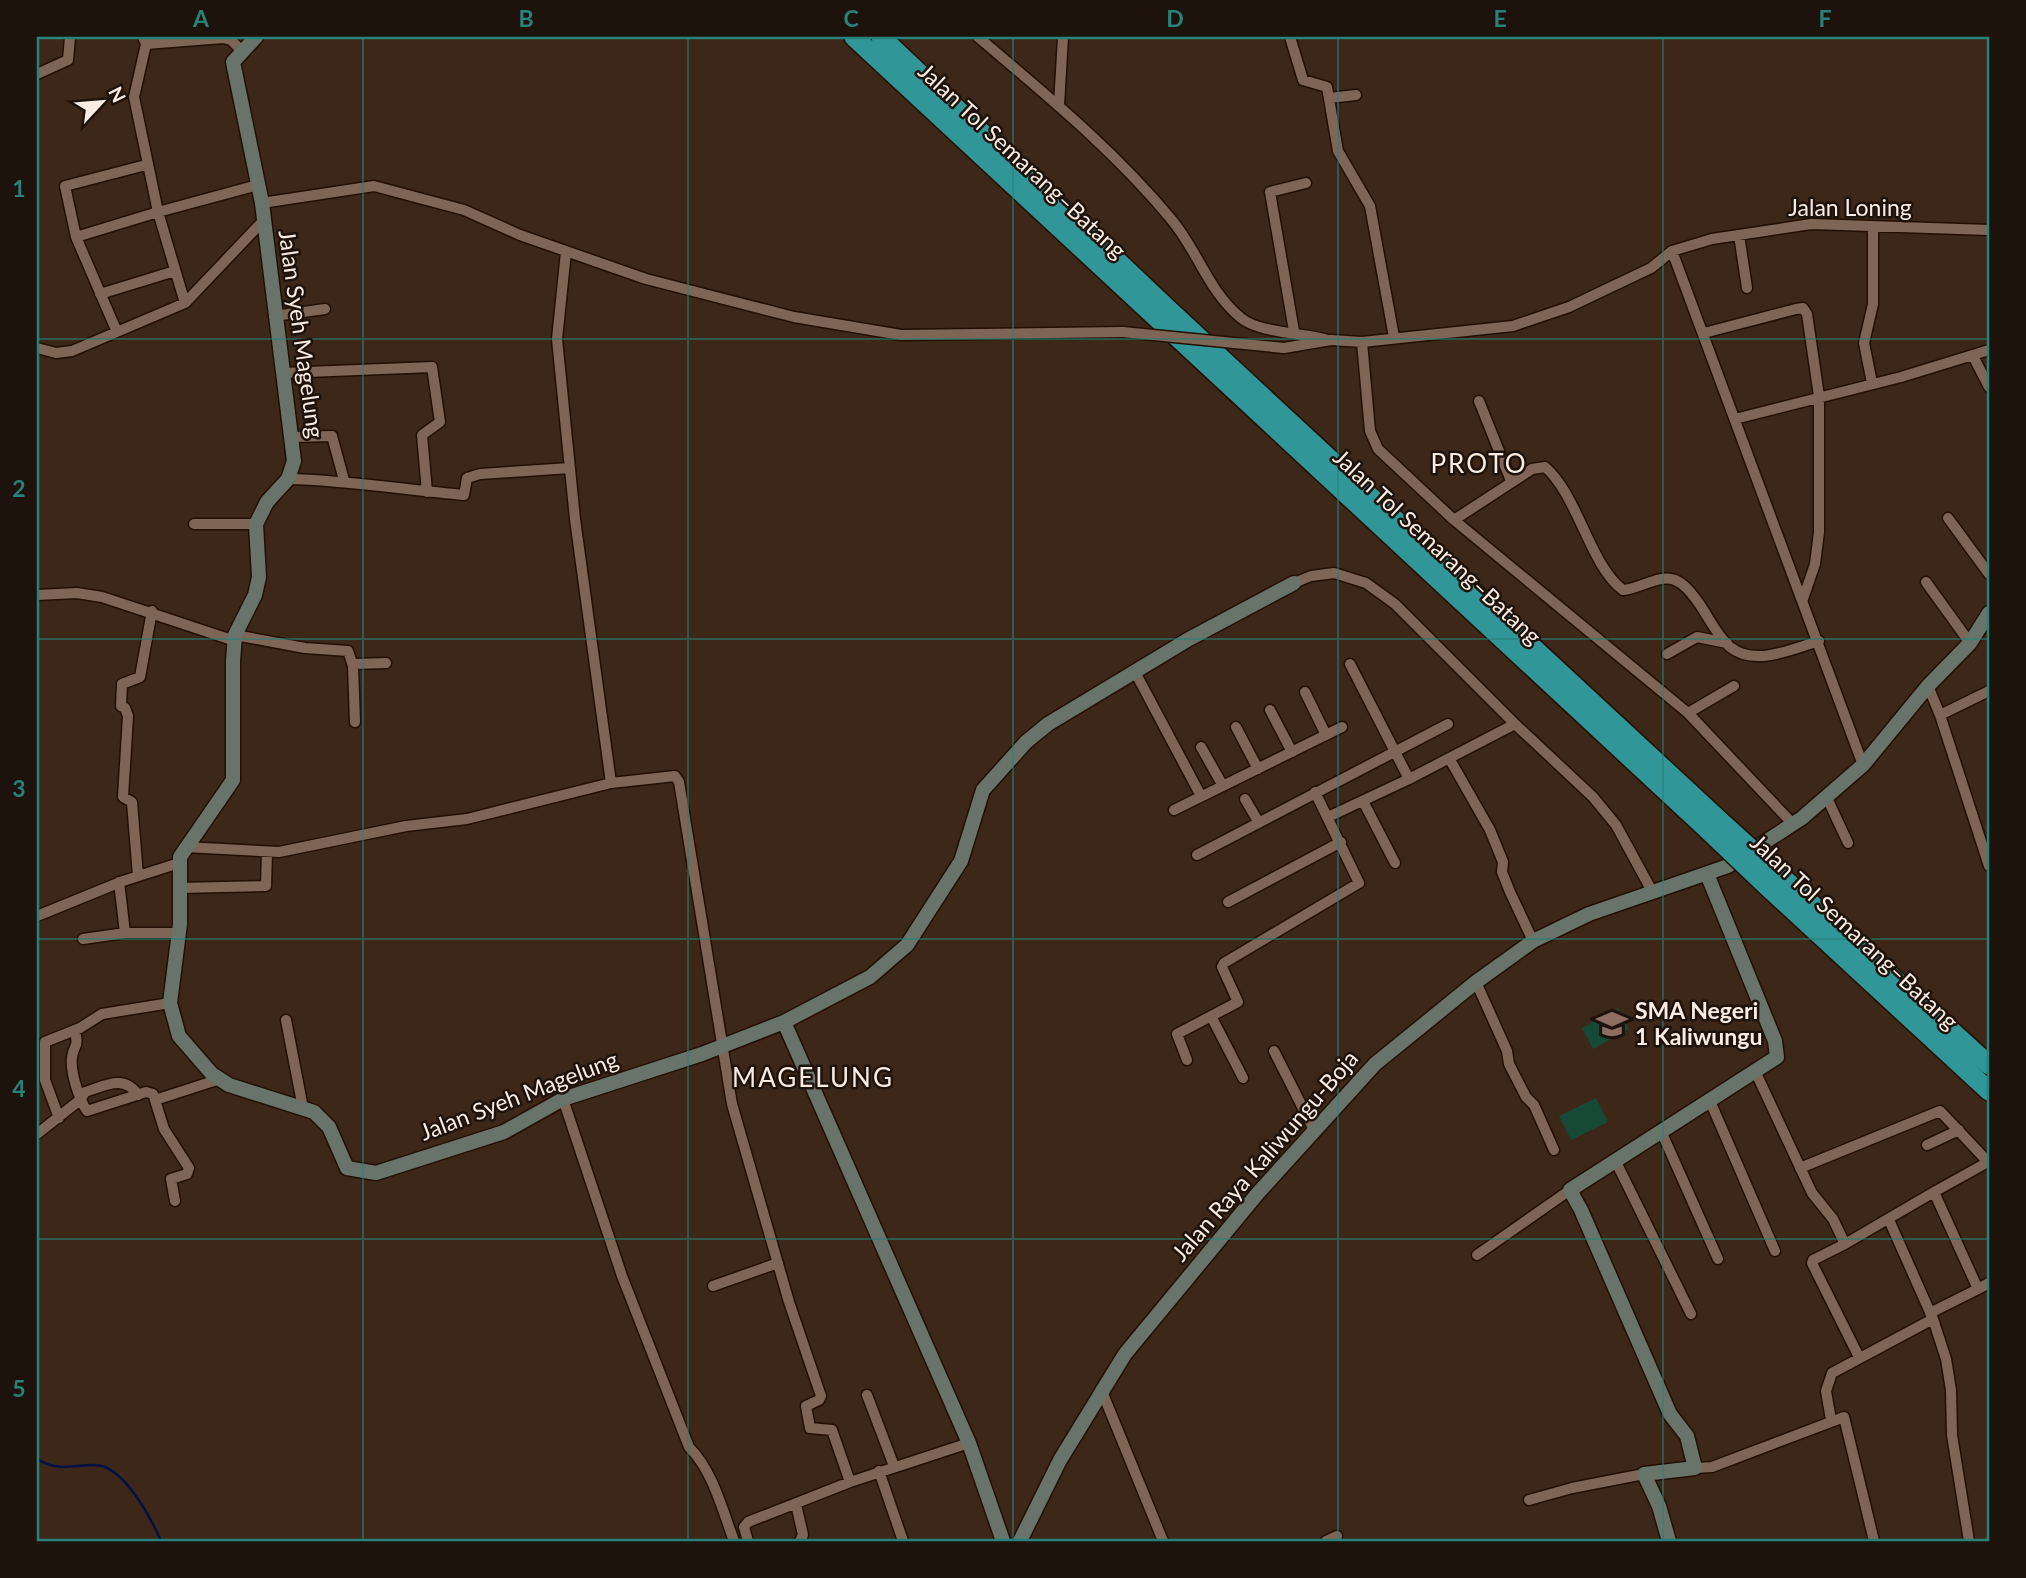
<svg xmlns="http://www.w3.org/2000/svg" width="2026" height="1578" font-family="Lato,sans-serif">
<rect width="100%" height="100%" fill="#3d2718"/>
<!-- green -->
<path fill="#164a36" d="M1618 1008 1629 1029 1593 1049 1582 1028Z
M1596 1098 1608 1122 1571 1140 1559 1116Z"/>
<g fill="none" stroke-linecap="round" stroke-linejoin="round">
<!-- stream -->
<path stroke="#001145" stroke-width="2.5" d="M37 1459C58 1472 72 1465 95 1465 123 1465 151 1518 161 1541"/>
<defs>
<path id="street" d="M143 37 146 44 134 97 158 212 258 185
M978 37C1046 95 1114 150 1171 219 1198 251 1208 291 1241 318 1259 333 1304 333 1328 340
M1290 37 1303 80 1327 87 1338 151 1370 206 1394 337
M146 44 223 38 231 40 242 51
M37 74 68 60 70 37
M1329 98 1356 95
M1059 105 1063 37
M262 203 374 186 464 210 520 235 646 279 794 317 901 335 1123 332
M1739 235 1747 288
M76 237 158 212 185 303
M1672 251 1863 765
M566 252 557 339 575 519 611 783
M100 294 175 271
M274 316 325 309
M1294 331 1270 192 1306 183
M117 332 76 237 65 186 146 165
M1704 333 1796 309 1803 308 1807 314 1819 396V532L1815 564 1803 599
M1362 342 1370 431 1378 449 1454 520 1688 713 1792 823
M37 348 56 353 72 351 185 303 263 221
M1284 348 1331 340 1362 342 1513 326 1569 307 1651 268 1672 251 1712 239 1811 224 1989 230
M1973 356 1989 387
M283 373 432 367 440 422 422 435 427 492
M1872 383 1864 343 1873 304V227
M1479 401 1511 481
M1735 419 1901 377 1989 350
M293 437 332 436 344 480
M288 479C347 480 405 490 464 495L467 478 480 474 570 468
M1948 518 1989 574
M1454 520 1532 469 1545 467C1578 495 1590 566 1623 590 1640 589 1658 574 1675 580 1685 584 1692 594 1698 602 1708 616 1717 636 1730 647 1755 667 1792 649 1819 641
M194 524H256
M1926 582 1970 643
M1294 583 1311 576 1334 573 1366 583 1395 604 1515 724 1593 797 1616 825 1653 893
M37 595 77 593 102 597 235 641
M235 635 305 648 348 651 353 666 355 722
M1667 654 1697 637 1727 643
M353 664 386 663
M1350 664 1409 779 1515 724
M1135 672 1201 796
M1928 686 1940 715 1989 691
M1305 692 1326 735
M1270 710 1292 752
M1688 713 1734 686
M1940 715 1989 866
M1236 727 1258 769
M1201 747 1223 786
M1449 758 1490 830 1503 862 1502 872 1510 892 1533 941
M1827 798 1848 843
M1245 799 1259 823
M1364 803 1395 863
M1174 810 1342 727
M1328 817 1409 779
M185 847 279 852 406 826 467 819 611 783 675 776 679 782 732 1104 789 1302 821 1396 819 1400 806 1406 810 1428 832 1430 850 1482
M1197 855 1448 724
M138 876 132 802 123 797 128 716 125 708 121 706 122 684 140 677 152 611
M119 882 125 933H178
M179 888 266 886 267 852
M1228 902 1341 842
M37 916 123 881 179 863
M83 939 125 933
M1476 982 1507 1051 1509 1064 1526 1097 1534 1105 1554 1150
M1211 1016 1243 1078
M286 1020 303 1108
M75 1030C79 1050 74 1043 72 1057 70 1072 79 1099 87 1111L146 1092 153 1094 155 1100
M1274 1051 1314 1130
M1187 1060 1177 1034 1238 1002 1222 967 1224 963 1359 883 1315 792
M1756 1073 1812 1193 1833 1219 1845 1244 1934 1192 1978 1289 1989 1283
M563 1099 622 1276 689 1447C713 1471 722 1509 734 1541
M1710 1101 1775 1251
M59 1118 45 1080V1042L80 1028 102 1014 170 1003
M1661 1131 1718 1259
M37 1134 80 1100 85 1092C105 1086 124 1074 138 1095
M1927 1145 1959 1130
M1615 1160 1691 1314
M1800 1168 1940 1111 1989 1163
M1934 1192 1988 1162
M175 1201 171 1179 187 1174 189 1168 164 1129 155 1100 220 1079
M1889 1220 1933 1319 1946 1359 1951 1390 1952 1435 1969 1541
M1845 1244 1813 1260 1812 1263 1859 1357
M1477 1255 1570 1190
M713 1286 778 1263
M1930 1313 1978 1289
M1101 1389 1163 1541
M867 1395 894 1466
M1831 1420 1826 1391 1832 1373 1933 1319
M1695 1468 1712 1467 1844 1417 1874 1541
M879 1471 903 1541
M1529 1500 1572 1488 1644 1474
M796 1504 803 1535 800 1541
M748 1541 744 1527 748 1522 850 1482 969 1443
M1326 1541 1337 1536"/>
<path id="secondary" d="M256 37 233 62 262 203 294 461 288 479 267 502 256 524 259 577 255 595 235 635 233 661V780L180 857V924L170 1003 179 1036 212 1074 229 1085 314 1112 329 1127 347 1168 376 1173 504 1132 563 1099 702 1054 784 1022 969 1443 1003 1541
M784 1022 870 977 907 945 961 861 983 790 1026 742 1048 724 1189 639 1294 583
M1020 1541 1060 1460 1125 1354 1258 1193 1375 1064 1476 982 1533 941 1589 914 1728 866 1802 818 1863 765 1928 686 1970 643 1989 613
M1669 1541 1659 1506 1644 1474 1695 1468 1687 1436 1670 1414 1581 1210 1570 1190 1777 1057 1775 1041 1707 874"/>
<path id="highway" d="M854 37 1708 830
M881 37 1168 309 1718 819
M1782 877 1989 1065
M1770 889 1989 1091"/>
</defs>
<!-- street casing -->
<use href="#street" stroke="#230f03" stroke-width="13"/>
<!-- secondary casing -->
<use href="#secondary" stroke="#230f03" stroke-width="17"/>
<!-- highway casing -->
<use href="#highway" stroke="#230f03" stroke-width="22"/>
<!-- street -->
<use href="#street" stroke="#7f6555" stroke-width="10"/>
<!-- secondary -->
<use href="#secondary" stroke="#687469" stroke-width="14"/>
<!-- highway -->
<use href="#highway" stroke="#319697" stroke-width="19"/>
<defs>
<path id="street-bridge" d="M1123 332 1284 348"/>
<path id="highway-bridge" d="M1718 819 1782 877
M1708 830 1770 889"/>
</defs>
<!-- street-bridge casing -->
<use href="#street-bridge" stroke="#230f03" stroke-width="13" stroke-linecap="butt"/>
<!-- highway-bridge casing -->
<use href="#highway-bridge" stroke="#230f03" stroke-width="22" stroke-linecap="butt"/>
<!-- street-bridge -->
<use href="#street-bridge" stroke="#7f6555" stroke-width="10"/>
<!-- highway-bridge -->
<use href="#highway-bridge" stroke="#319697" stroke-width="19"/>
</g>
<!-- grid -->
<path fill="none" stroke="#27827a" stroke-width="2" stroke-opacity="0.55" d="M363 37V1541M688 37V1541M1013 37V1541M1338 37V1541M1663 37V1541M37 339H1989M37 639H1989M37 939H1989M37 1239H1989"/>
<!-- icons -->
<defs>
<symbol id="school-bare" viewBox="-9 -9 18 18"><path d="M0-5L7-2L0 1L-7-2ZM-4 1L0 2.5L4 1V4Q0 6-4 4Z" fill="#8d6e63" stroke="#1d130c" stroke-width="2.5" paint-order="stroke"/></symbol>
</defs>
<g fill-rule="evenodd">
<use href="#school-bare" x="1590" y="1002" width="44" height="44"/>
</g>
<g text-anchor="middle" stroke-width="5" stroke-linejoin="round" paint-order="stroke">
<!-- street labels -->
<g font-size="23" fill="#fbece2" stroke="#1d130c">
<text transform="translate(1022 161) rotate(43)" y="8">Jalan Tol Semarang–Batang</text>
<text x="1850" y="216">Jalan Loning</text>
<text transform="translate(301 334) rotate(82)" y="8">Jalan Syeh Magelung</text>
<text transform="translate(1437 547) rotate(43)" y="8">Jalan Tol Semarang–Batang</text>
<text transform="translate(1854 932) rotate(43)" y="8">Jalan Tol Semarang–Batang</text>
<text transform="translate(519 1096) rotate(-21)" y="8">Jalan Syeh Magelung</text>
<text transform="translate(1265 1156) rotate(-49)" y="8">Jalan Raya Kaliwungu-Boja</text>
</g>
<!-- poi labels -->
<g font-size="23" font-weight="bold" fill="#fbece2" stroke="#1d130c" text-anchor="start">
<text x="1635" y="1019">SMA Negeri<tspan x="1635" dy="26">1 Kaliwungu</tspan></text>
</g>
<!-- quarter labels -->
<g font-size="26" letter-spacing="2" fill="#fbece2" stroke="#1d130c">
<text x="1479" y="473">PROTO</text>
<text x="813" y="1087">MAGELUNG</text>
</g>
</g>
<!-- border -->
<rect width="2026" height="1578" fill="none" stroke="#1d130c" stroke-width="77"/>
<!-- north arrow -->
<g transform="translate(102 102) rotate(64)" stroke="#1d130c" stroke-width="5" paint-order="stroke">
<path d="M0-5L12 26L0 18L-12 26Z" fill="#fbece2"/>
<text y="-10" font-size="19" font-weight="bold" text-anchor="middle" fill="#fbece2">N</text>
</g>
<rect x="38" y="38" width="1950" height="1502" fill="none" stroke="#27827a" stroke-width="2.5"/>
<g font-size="23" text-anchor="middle" font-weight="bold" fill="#27827a">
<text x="201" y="27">A</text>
<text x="526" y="27">B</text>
<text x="851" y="27">C</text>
<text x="1175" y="27">D</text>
<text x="1500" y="27">E</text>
<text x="1825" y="27">F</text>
<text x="19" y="197">1</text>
<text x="19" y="497">2</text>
<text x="19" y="797">3</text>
<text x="19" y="1097">4</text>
<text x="19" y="1397">5</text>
</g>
</svg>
